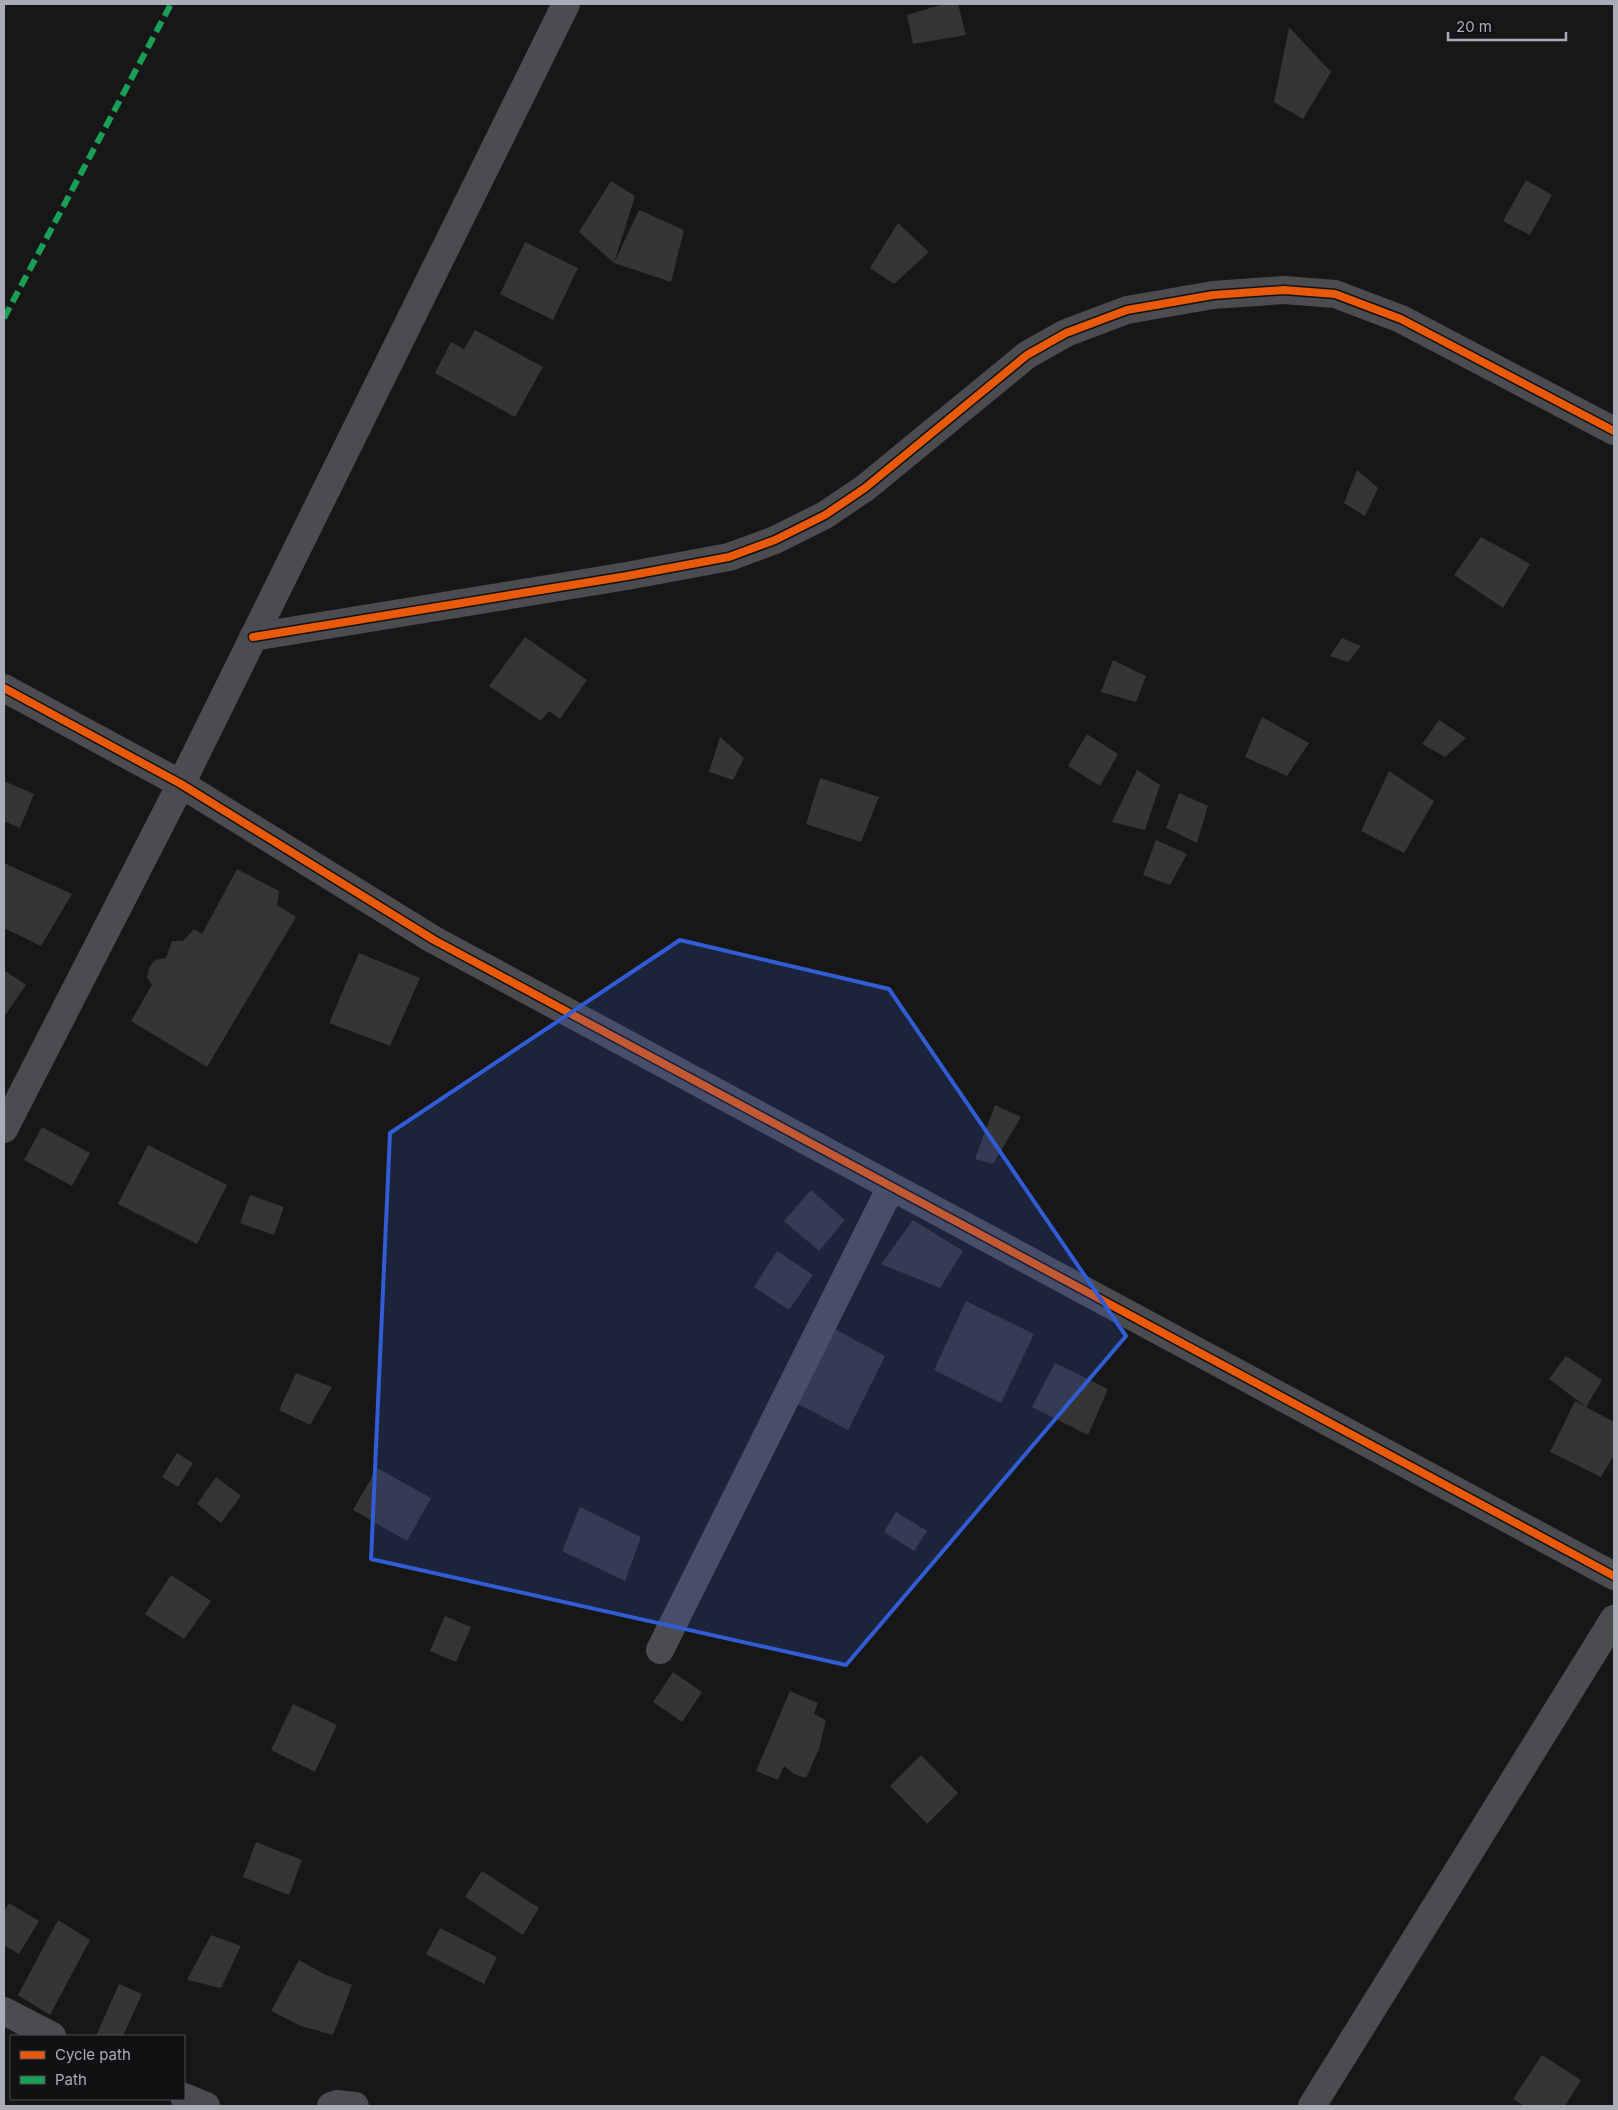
<svg xmlns="http://www.w3.org/2000/svg" width="1618" height="2110" font-family="Inter,sans-serif">
<rect width="100%" height="100%" fill="#171717"/>
<!-- building -->
<path fill="#353536" d="M944 4H958L966 35 913 44 907 15Z
M1289 27 1331 72 1303 119 1274 102Z
M1526 180 1552 195 1530 235 1503 221Z
M611 181 635 196 614 263 579 232Z
M639 210 684 230 671 282 614 263Z
M898 223 929 252 894 284 870 268Z
M525 242 578 268 553 320 500 294Z
M475 330 543 367 515 417 435 373 451 342 464 349Z
M1357 470 1378 488 1365 516 1344 503Z
M1481 537 1530 564 1503 608 1454 575Z
M525 637 587 680 560 719 549 711 541 721 489 686Z
M1342 638 1361 646 1348 662 1330 656Z
M1113 660 1146 676 1136 702 1101 692Z
M1262 717 1309 743 1287 776 1245 757Z
M1439 720 1466 738 1445 757 1422 744Z
M1087 734 1118 754 1100 786 1068 766Z
M720 737 744 758 733 780 709 772Z
M1137 770 1160 785 1145 830 1112 822Z
M1389 771 1434 801 1404 853 1361 831Z
M820 778 879 797 861 842 806 824Z
M4 781 34 794 20 828 4 821Z
M1179 793 1208 806 1197 843 1166 828Z
M1156 840 1187 854 1170 885 1143 875Z
M4 863 72 894 41 946 4 928Z
M237 869 279 891 277 905 296 917 207 1067 131 1021 152 985 147 977 150 966 155 960 166 958 172 941H183L194 929 202 934Z
M359 953 420 978 390 1046 329 1023Z
M4 970 26 985 4 1017Z
M995 1105 1021 1117 993 1164 975 1159Z
M42 1127 90 1153 72 1186 24 1160Z
M148 1145 227 1185 197 1244 118 1204Z
M811 1190 845 1220 819 1251 784 1221Z
M250 1195 284 1207 274 1235 240 1223Z
M913 1220 963 1251 940 1288 881 1264Z
M777 1251 813 1275 789 1310 754 1287Z
M966 1301 1034 1334 1001 1403 934 1370Z
M827 1325 885 1356 848 1430 792 1401Z
M1566 1356 1602 1380 1586 1407 1549 1379Z
M1055 1363 1108 1389 1088 1435 1032 1407Z
M296 1373 332 1387 310 1425 279 1410Z
M1575 1401 1614 1422V1455L1601 1477 1550 1452Z
M177 1453 193 1463 178 1487 162 1477Z
M377 1468 431 1498 407 1541 353 1510Z
M216 1477 241 1496 221 1523 197 1504Z
M580 1507 641 1537 625 1581 562 1551Z
M896 1512 927 1531 914 1551 884 1532Z
M171 1575 211 1601 184 1639 145 1614Z
M445 1616 471 1627 456 1662 430 1651Z
M673 1672 702 1692 682 1722 653 1702Z
M790 1691 818 1703 814 1714 826 1720 819 1749 806 1778 794 1774 784 1766 778 1780 756 1771Z
M293 1704 337 1725 315 1772 271 1750Z
M921 1755 958 1793 927 1824 890 1786Z
M256 1842 302 1860 289 1895 243 1877Z
M482 1871 539 1908 523 1935 465 1897Z
M9 1903 39 1921 19 1954 4 1945V1911Z
M58 1920 90 1940 50 2015 18 1995Z
M440 1928 497 1957 484 1984 426 1954Z
M211 1935 241 1946 221 1988 187 1980Z
M299 1960 324 1974 352 1985 333 2035 301 2026 271 2011Z
M119 1984 142 1994 123 2036H96Z
M1542 2055 1581 2080 1565 2106H1524L1513 2099Z"/>
<g fill="none" stroke-linecap="round" stroke-linejoin="round">
<!-- minor -->
<path stroke="#4b4c50" stroke-width="28" d="M253 637 627 576 729 557 775 540 825 515 865 488 1027 355 1066 333 1127 310 1213 295 1284 290 1335 294 1401 319 1614 431
M4 688 181 784 434 940 1614 1576
M4 1129 181 784 566 4
M660 1650 891 1187
M4 2011 52 2036
M184 2097 206 2106
M331 2106 337 2104 355 2106
M1312 2106 1614 1619"/>
<!-- quiet -->
<path stroke="#1a9f57" stroke-width="6" stroke-dasharray="12 6" stroke-linecap="butt" d="M4 318 171 4"/>
<defs>
<path id="cycleway" d="M253 637 627 576 729 557 775 540 825 515 865 488 1027 355 1066 333 1127 310 1213 295 1284 290 1335 294 1401 319 1614 431
M4 688 181 784 434 940 1614 1576"/>
</defs>
<!-- cycleway casing -->
<use href="#cycleway" stroke="#111113" stroke-width="11"/>
<!-- cycleway -->
<use href="#cycleway" stroke="#e8590c" stroke-width="8"/>
</g>
<!-- marked area -->
<path fill="#325cd3" fill-opacity="0.2" stroke="#325cd3" stroke-width="4" stroke-linejoin="round" d="M680 940 889 989 1126 1336 846 1665 371 1559 390 1133Z"/>
<!-- border -->
<rect width="1618" height="2110" fill="none" stroke="#a8adb8" stroke-width="10"/>
<!-- legend -->
<rect x="10" y="2035" width="175" height="65" fill="#111113" stroke="#4d4f55"/>
<rect x="20" y="2051" width="25" height="8" fill="#e8590c" stroke="#4d4f55"/>
<text x="55" y="2060" font-size="15" fill="#a8adb8">Cycle path</text>
<rect x="20" y="2076" width="25" height="8" fill="#1a9f57" stroke="#4d4f55"/>
<text x="55" y="2085" font-size="15" fill="#a8adb8">Path</text>
<!-- scale -->
<path d="M1448 32v8h118v-8" fill="none" stroke="#a8adb8" stroke-width="2.5"/>
<text x="1456" y="32" font-size="15" fill="#a8adb8" stroke="#111113" stroke-width="4" paint-order="stroke">20 m</text>
</svg>
